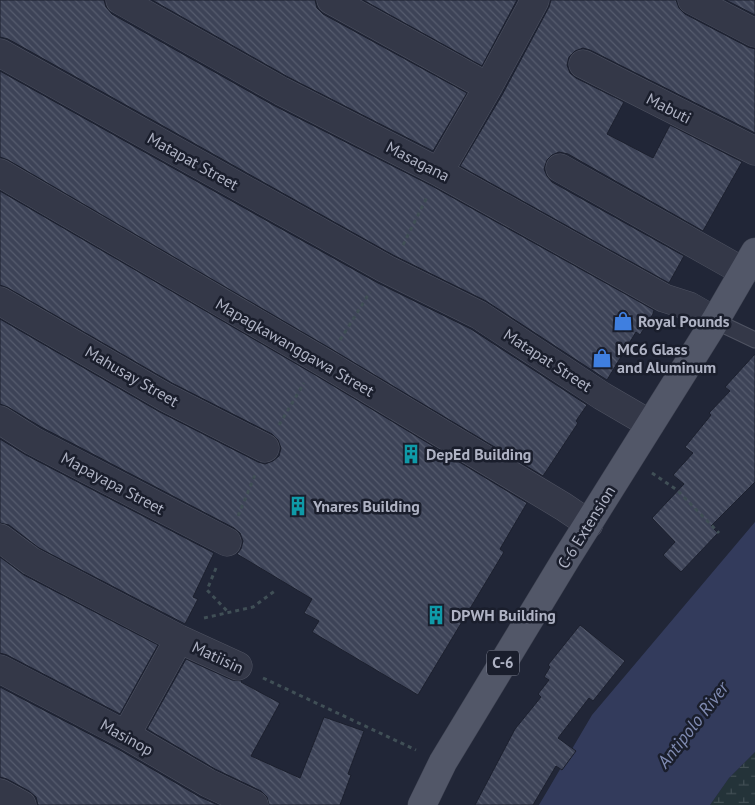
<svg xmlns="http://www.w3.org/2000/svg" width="755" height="805" font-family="'PT Sans',sans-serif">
<defs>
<pattern id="wetland-marsh" width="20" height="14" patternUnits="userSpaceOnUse" patternTransform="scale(1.25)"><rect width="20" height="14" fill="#243339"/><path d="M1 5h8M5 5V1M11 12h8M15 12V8" fill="none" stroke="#414e54"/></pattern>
<pattern id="building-back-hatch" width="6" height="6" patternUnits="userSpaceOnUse" patternTransform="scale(1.25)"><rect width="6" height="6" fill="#3d4357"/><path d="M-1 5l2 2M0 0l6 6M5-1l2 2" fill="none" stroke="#565c6e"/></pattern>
</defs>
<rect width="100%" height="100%" fill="#212637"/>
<!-- wetland -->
<path fill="url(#wetland-marsh)" d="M755 752V805H710L729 778Z"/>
<!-- water -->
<path fill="#333b5c" d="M755 522V752L729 778 710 805H539L592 715Z"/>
<!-- building -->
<path fill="url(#building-back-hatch)" stroke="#1c202e" d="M0 0H104L106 7 112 14 273 105 432 186 654 310 653 314 640 335 636 332 607 380 486 301 393 255 8 39 0 37Z
M152 0H315L317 8 323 14 467 93 433 151 288 77Z
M363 0H517L482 66Z
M551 0H676L679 8 685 14 748 47 755 49V133L590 50 583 48 575 51 569 57 567 65 570 73 576 78 624 102 607 134 653 158 670 125 742 162 703 231 568 154 559 152 552 155 547 160 544 169 547 176 552 182 684 256 669 283 460 166 502 95 549 7Z
M726 0H755V15Z
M0 71 378 283 471 329 587 405 576 421 578 423 543 476 333 350 8 160 0 157Z
M0 191 317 376 527 503 500 549 504 552 418 695 312 632 319 621 304 613 312 599 237 554 241 549 243 541 240 533 234 528 41 427 8 407 0 404V319L158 411 258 462 265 464 273 461 279 456 281 448 278 440 272 434 172 383 8 288 0 285Z
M755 354V482L711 526 718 533 681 572 663 555 675 542 652 518 684 484 673 475 693 453 685 447 711 415 709 413 730 391 725 387Z
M0 439 26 455 214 553 193 597 198 599 185 624 39 548 9 525 0 523Z
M0 557 24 575 158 645 120 714 7 655 0 653Z
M580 625 625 661 593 701 589 698 558 738 576 751 562 770 556 766 533 805H475L515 729 541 697 538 694 549 680 544 677 550 667 548 665Z
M186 659 232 680 242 681 241 682 280 703 251 756 300 778 324 717 364 731 348 774 351 775 340 805H269L267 797 261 791 215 769 147 729Z
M0 687 118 749 200 797 218 805H38L36 797 29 791 7 779 0 777Z"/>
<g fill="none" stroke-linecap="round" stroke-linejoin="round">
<defs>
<path id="lane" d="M715 321 755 340"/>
<path id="street" d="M120 0 281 91 439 172 664 298 689 306 715 321
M331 0 488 87
M692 0 755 33
M0 53 386 269 479 315 602 396 650 424
M583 64 755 151
M560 168 744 272
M439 172 488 87 535 0
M0 173 325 363 564 507 589 524
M0 301 165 397 265 448
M0 420 33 441 227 542
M0 538 31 561 179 639 238 666
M0 669 126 735 208 783 254 805
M126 735 179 639
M0 793 22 805"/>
<path id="primary" d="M422 805 443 762 566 559 715 321 755 252"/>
</defs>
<!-- lane casing -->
<use href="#lane" stroke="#4f5362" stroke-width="17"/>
<!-- street casing -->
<use href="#street" stroke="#4f5362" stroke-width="29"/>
<!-- primary casing -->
<use href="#primary" stroke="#3e4251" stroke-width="29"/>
<!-- path -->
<path stroke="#404f56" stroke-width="3" stroke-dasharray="4 4" stroke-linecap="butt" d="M403 245 427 197
M340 340 370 292
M279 425 304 383
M652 473 677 490 719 533
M238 516 255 475
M216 568 207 590 229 613
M204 618 253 607 276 590
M263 678 416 750"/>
<!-- lane -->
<use href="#lane" stroke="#343848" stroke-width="15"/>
<!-- street -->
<use href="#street" stroke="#343848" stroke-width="28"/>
<!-- primary -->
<use href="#primary" stroke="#525768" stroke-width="28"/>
</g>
<!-- icons -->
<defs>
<symbol id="shop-bare" viewBox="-9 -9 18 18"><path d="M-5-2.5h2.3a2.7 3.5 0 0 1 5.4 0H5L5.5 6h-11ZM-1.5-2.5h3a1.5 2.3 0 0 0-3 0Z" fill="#3f7fe0" stroke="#1a1e2c" stroke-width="2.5" paint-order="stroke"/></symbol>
<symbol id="building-bare" viewBox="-9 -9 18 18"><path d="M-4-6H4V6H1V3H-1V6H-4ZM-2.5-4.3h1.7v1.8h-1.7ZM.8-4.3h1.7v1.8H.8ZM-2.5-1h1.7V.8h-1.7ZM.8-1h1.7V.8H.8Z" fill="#0f9aa8" stroke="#1a1e2c" stroke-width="2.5" paint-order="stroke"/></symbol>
</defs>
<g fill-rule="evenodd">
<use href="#shop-bare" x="609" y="307" width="28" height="28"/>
<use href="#shop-bare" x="588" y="344" width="28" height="28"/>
<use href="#building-bare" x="397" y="440" width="28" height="28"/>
<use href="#building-bare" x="284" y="492" width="28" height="28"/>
<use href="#building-bare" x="422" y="601" width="28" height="28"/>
</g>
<g text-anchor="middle" stroke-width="5" stroke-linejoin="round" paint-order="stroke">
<!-- shield labels -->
<rect fill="#1a1e2c" stroke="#828696" stroke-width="1" x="487" y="650.5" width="32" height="25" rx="4"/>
<g font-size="15" font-weight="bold" fill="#afb3c4">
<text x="503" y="668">C-6</text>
</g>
<!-- street labels -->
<g font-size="16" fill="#afb3c4" stroke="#1a1e2c">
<text transform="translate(669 108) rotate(27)" y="6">Mabuti</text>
<text transform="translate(193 161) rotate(29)" y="6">Matapat Street</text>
<text transform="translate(418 161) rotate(27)" y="6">Masagana</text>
<text transform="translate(295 347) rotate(30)" y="6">Mapagkawanggawa Street</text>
<text transform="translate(548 360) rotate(33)" y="6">Matapat Street</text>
<text transform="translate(132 376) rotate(30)" y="6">Mahusay Street</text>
<text transform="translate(113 483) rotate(28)" y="6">Mapayapa Street</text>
<text transform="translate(586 527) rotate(-58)" y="6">C-6 Extension</text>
<text transform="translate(218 657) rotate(25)" y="6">Matiisin</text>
<text transform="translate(127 737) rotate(29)" y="6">Masinop</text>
</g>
<!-- poi labels -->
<g font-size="16" font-weight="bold" fill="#afb3c4" stroke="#1a1e2c" text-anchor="start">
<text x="638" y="327">Royal Pounds</text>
<text x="617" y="355">MC6 Glass<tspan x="617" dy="18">and Aluminum</tspan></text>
<text x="426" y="460">DepEd Building</text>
<text x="313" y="512">Ynares Building</text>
<text x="451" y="621">DPWH Building</text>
</g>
<!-- water labels -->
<g font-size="18" font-style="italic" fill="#7f8ab1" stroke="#1a1e2c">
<text transform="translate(693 725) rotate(-52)" y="6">Antipolo River</text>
</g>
</g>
</svg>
